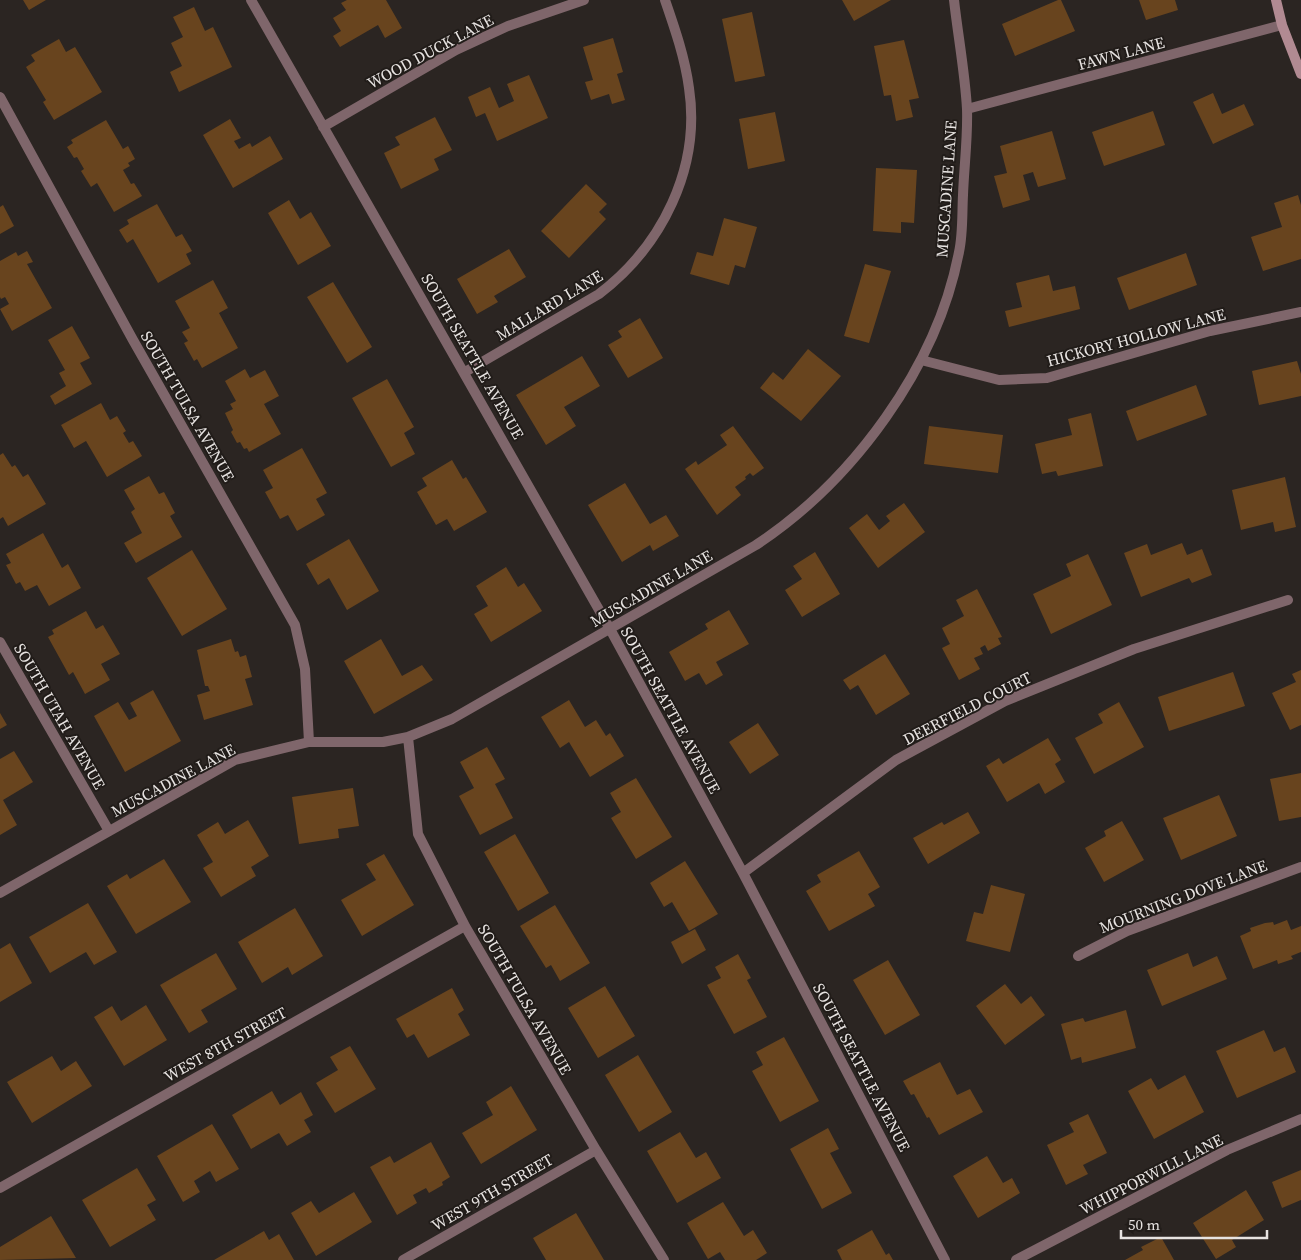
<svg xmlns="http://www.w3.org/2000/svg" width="1301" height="1260" font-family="'Source Serif 4',serif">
<rect width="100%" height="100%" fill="#2b2522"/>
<!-- building -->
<path fill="#68441e" d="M23 0H46L29 10Z
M347 0H386L402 28 385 38 378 25 340 47 333 36 341 31 333 18 346 10 341 3Z
M842 0H891L854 21Z
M1058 0H1061L1075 31 1015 56 1002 24Z
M1139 0H1175L1178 10 1146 20Z
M194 7 205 31 213 27 232 67 179 92 170 72 182 66 171 43 183 37 173 17Z
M752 12 765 76 735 82 722 19Z
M613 38 623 72 617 74 625 100 612 104 609 94 591 100 585 82 593 80 583 47Z
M59 39 66 52 75 47 102 92 54 120 43 102 46 100 26 67 35 61 31 55Z
M904 40 919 98 909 100 913 117 896 121 891 95 884 96 874 46Z
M529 75 548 118 497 141 485 113 476 117 468 97 490 87 499 108 514 101 507 84Z
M1213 93 1222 114 1244 104 1254 125 1213 144 1193 102Z
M1153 111 1165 145 1104 166 1092 132Z
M775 112 785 161 748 169 739 119Z
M435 117 452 150 434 159 439 170 401 189 384 153 400 145 395 137Z
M230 119 241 138 234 141 239 149 250 143 252 147 270 136 283 159 233 188 203 135Z
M106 120 123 149 128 146 135 159 128 163 130 166 123 170 131 184 134 183 142 196 114 212 97 183 91 187 81 171 84 169 77 157 74 158 67 147 73 143 71 140Z
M1052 131 1066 179 1038 187 1033 172 1023 175 1030 200 1003 208 994 176 1007 173 1000 146Z
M876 168 917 170 914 223 901 222V233L873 231Z
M586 184 607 204 599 212 606 219 569 258 541 231Z
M1298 195 1301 205V259L1263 271 1251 237 1282 227 1274 203Z
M289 200 300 219 311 212 331 246 298 265 268 213Z
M157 204 176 237 182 234 192 251 186 254 191 264 158 283 133 239 127 243 119 230 129 224 127 220Z
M3 205 14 226 0 234V207Z
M724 218 757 227 745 268 735 265 729 285 690 274 697 252 713 256Z
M509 249 526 277 494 296 498 302 477 314 457 279Z
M27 251 33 262 27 264 52 308 12 331 0 309 9 304 5 297 1 299 0 297V261L16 252 18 256Z
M1186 253 1197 285 1129 310 1117 278Z
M865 264 891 271 869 343 844 336Z
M1049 275 1053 291 1075 286 1080 309 1009 327 1005 311 1022 307 1016 283Z
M213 280 228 308 219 313 238 348 202 368 197 359 194 361 184 343 188 341 182 332 190 328 175 301Z
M333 282 372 347 347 363 307 297Z
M640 318 663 358 628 378 608 345 622 337 618 331Z
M72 326 90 358 80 363 92 384 55 405 50 396 66 386 59 373 65 370 48 340Z
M808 349 841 376 801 421 760 388 773 372 783 380Z
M582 356 600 386 564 407 576 426 546 445 516 395Z
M1297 361 1301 374V396L1259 405 1252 371Z
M245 369 250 378 265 370 279 396 264 404 281 434 249 452 247 448 244 449 240 442 237 443 231 432 233 430 225 413 233 409 230 404 236 401 225 381Z
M387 379 414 427 404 433 415 454 391 467 352 398Z
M1196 385 1207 415 1137 441 1126 411Z
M101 403 110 420 117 416 126 431 123 433 129 443 133 441 142 456 107 477 86 441 74 448 61 425Z
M1091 413 1103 466 1058 476 1056 471 1042 474 1035 444 1072 435 1068 419Z
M733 426 764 468 753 476 750 473 745 477 746 479 735 487 741 495 717 515 685 469 696 461 698 465 727 445 720 435Z
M929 426 1003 435 998 473 924 464Z
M302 448 327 493 316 499 325 515 297 531 288 515 280 519 265 492 273 488 263 470Z
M3 453 12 467 15 465 23 477 28 474 46 504 8 526 3 517 0 519V455Z
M452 460 463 479 466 477 487 512 454 531 447 519 436 525 417 492 427 486 422 478Z
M149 476 159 494 164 492 175 513 170 516 182 537 136 563 124 543 142 533 131 512 135 509 124 490Z
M1285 477 1296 527 1275 532 1273 522 1241 530 1232 490Z
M625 483 650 524 666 515 679 536 653 551 650 545 622 562 588 505Z
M904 503 925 532 878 568 849 528 867 514 879 530 890 521 886 516Z
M43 533 62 568 68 564 81 588 49 606 37 585 25 591 20 582 16 584 6 565 11 563 6 554Z
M349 539 379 591 347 610 329 578 318 585 306 564Z
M1182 543 1187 555 1202 549 1212 575 1192 583 1189 578 1141 597 1124 553 1147 544 1151 555Z
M192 550 227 609 182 636 147 578Z
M815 552 840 594 802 617 785 590 802 579 793 566Z
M1088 554 1112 605 1051 634 1033 594 1071 576 1066 564Z
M506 567 518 587 524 583 542 611 491 642 474 614 488 606 476 586Z
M977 589 1002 637 998 638 1001 644 988 651 985 645 980 648 983 654 974 658 980 669 959 680 942 648 950 644 942 628 964 616 956 600Z
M729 610 749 644 716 662 723 675 706 685 699 673 685 681 669 652 708 629 705 624Z
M86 611 96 629 103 625 120 654 101 664 110 680 85 694 73 672 69 675 48 637 54 634 52 630Z
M231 639 235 652 238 651 240 657 246 655 252 677 245 679 253 705 204 720 197 695 210 691 208 686H205L197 650Z
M381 639 402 676 422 665 433 680 374 714 344 661Z
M885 654 910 694 876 715 858 685 850 690 843 680Z
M1301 670V725L1290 730 1272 693 1296 682 1292 674Z
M1233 672 1245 706 1169 731 1158 697Z
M153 690 181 741 125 772 94 716 118 702 129 720 137 716 130 703Z
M569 700 585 727 596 720 606 736 610 733 624 756 590 777 569 742 560 748 541 717Z
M1119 702 1144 747 1094 774 1075 738 1103 723 1098 714Z
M0 713 7 725 0 729Z
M758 723 779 755 750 774 729 742Z
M1048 738 1061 760 1055 764 1065 782 1045 794 1039 783 1007 802 986 766 999 758 1003 764Z
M487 747 505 779 495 784 513 818 480 835 459 796 474 788 460 762Z
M14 751 33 782 3 800 17 825 0 835V759Z
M1301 773V817L1279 821 1270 779Z
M636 778 672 837 636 859 611 818 621 812 610 793Z
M353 788 359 826 338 829 339 838 299 844 292 797Z
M1219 795 1237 836 1181 860 1163 818Z
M968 812 980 833 928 864 913 838 942 822 944 825Z
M248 820 269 856 251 867 256 876 221 897 203 868 213 862 197 835 218 822 225 834Z
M1122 821 1144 860 1104 882 1085 848 1106 836 1104 831Z
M515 834 549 893 518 911 484 852Z
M859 851 880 887 868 894 875 906 829 931 806 891 821 882 817 875Z
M384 854 414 905 362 936 341 900 376 880 366 864Z
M164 859 191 902 136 934 107 886 127 874 130 879Z
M685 861 718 914 689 931 672 902 664 907 650 883Z
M991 885 1025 894 1010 952 966 941 974 912 983 914Z
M88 903 117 952 94 965 86 952 50 973 29 937Z
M555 905 590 963 560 981 551 965 546 968 520 926Z
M295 908 323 956 292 975 288 967 262 983 238 942Z
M1287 920 1291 930 1301 926V952L1291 956 1293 959 1278 964 1277 960 1253 969 1240 936 1251 931 1250 928 1265 923 1273 922 1274 925Z
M695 929 706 950 682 964 671 942Z
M10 943 32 983 0 1002V949Z
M216 953 237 989 201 1010 208 1022 189 1033 160 985Z
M1188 953 1193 967 1217 956 1227 979 1162 1006 1147 970Z
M738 954 751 978 747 980 767 1017 734 1034 707 985 721 978 715 967Z
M888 960 920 1015 885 1035 853 980Z
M1005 984 1021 1004 1031 996 1045 1015 1005 1045 976 1006Z
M605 986 635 1036 598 1058 568 1008Z
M452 988 464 1010 458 1014 470 1035 428 1058 414 1034 407 1038 396 1019Z
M146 1005 167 1040 124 1066 94 1017 112 1006 121 1021Z
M1126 1010 1136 1048 1082 1063 1081 1057 1071 1060 1061 1024 1083 1018 1085 1022Z
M1264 1030 1274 1052 1285 1047 1296 1072 1237 1098 1216 1051Z
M784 1037 819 1101 780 1122 752 1071 763 1065 756 1052Z
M350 1046 376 1089 335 1113 316 1083 338 1070 330 1057Z
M638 1055 672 1112 639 1132 605 1075Z
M52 1056 61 1071 76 1061 92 1086 32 1123 7 1082Z
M940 1062 957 1095 970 1089 983 1112 939 1135 929 1117 927 1118 914 1094 911 1095 903 1081Z
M1185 1075 1204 1112 1154 1139 1128 1091 1151 1078 1158 1090Z
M511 1086 537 1130 481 1164 462 1133 493 1115 486 1102Z
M272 1091 280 1105 301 1092 313 1115 304 1120 311 1132 287 1146 279 1133 251 1149 232 1115Z
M1088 1114 1107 1153 1083 1165 1088 1174 1066 1185 1047 1145 1074 1132 1069 1123Z
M212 1124 239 1169 216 1182 210 1171 194 1181 200 1192 183 1202 157 1156Z
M828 1128 839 1149 830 1153 852 1193 822 1209 790 1149Z
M680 1132 696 1158 706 1152 721 1178 677 1203 647 1151Z
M431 1142 450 1177 442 1182 443 1185 429 1193 426 1188 413 1195 417 1203 397 1215 370 1167 390 1156 394 1163Z
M987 1156 1003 1183 1012 1178 1020 1193 978 1218 953 1176Z
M137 1168 156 1200 147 1205 156 1220 110 1247 82 1200Z
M1301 1170V1200L1282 1208 1272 1182Z
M1246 1190 1264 1220 1232 1240 1236 1247 1216 1259 1193 1223Z
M354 1192 372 1222 316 1256 291 1213 311 1201 319 1213Z
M723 1202 744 1236 753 1230 767 1253 756 1260H725L720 1252 708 1259 687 1223Z
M576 1213 604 1260H546L533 1238Z
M51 1216 76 1258 0 1260V1247Z
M872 1230 886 1255 889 1253 893 1260H842L837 1250Z
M264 1231 269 1240 279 1234 294 1260H214Z
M1161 1237 1174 1260H1125L1143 1250 1141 1247Z"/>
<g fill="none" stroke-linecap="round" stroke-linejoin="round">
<!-- street -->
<path stroke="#7f666b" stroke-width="10" d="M251 0 610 629 743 873 945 1260
M0 97 133 340 295 625 305 669 309 742
M967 109 1282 25
M323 127 456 50 508 26 584 0
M921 360 999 380 1047 378 1210 331 1301 312
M465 372 599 294C662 246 701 168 689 88 685 58 675 29 665 0
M0 642 109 831
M408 737 418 834 465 926 596 1150 664 1260
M743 873 896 760 1005 701 1134 649 1288 600
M0 893 235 760 309 742H383L408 737 452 719 756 545C853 481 937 367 959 252 963 234 962 214 963 195 964 167 968 137 967 109 965 73 958 36 954 0
M1078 956 1127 931 1301 867
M0 1188 465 926
M403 1260 596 1150
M1016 1260 1227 1150 1301 1119"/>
<!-- secondary -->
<path stroke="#b18a92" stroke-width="10" d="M1276 0 1282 25 1301 74"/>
</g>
<g text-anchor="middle" stroke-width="4" stroke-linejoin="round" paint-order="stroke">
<!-- street labels -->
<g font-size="16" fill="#e7e3e1" stroke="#211c19">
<text transform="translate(430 51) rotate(-28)" y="6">WOOD DUCK LANE</text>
<text transform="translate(1121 53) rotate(-15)" y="6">FAWN LANE</text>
<text transform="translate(946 189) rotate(-86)" y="6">MUSCADINE LANE</text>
<text transform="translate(549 305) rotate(-31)" y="6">MALLARD LANE</text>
<text transform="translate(1136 337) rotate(-15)" y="6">HICKORY HOLLOW LANE</text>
<text transform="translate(473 356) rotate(60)" y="6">SOUTH SEATTLE AVENUE</text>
<text transform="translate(188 406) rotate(60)" y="6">SOUTH TULSA AVENUE</text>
<text transform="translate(651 588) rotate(-30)" y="6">MUSCADINE LANE</text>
<text transform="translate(967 708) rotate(-27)" y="6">DEERFIELD COURT</text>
<text transform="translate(671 710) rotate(61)" y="6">SOUTH SEATTLE AVENUE</text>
<text transform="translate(60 716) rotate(60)" y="6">SOUTH UTAH AVENUE</text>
<text transform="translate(173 780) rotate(-28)" y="6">MUSCADINE LANE</text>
<text transform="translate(1183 896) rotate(-21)" y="6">MOURNING DOVE LANE</text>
<text transform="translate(525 999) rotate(60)" y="6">SOUTH TULSA AVENUE</text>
<text transform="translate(225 1044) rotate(-29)" y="6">WEST 8TH STREET</text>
<text transform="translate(862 1067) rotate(62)" y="6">SOUTH SEATTLE AVENUE</text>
<text transform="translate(1151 1174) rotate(-27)" y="6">WHIPPORWILL LANE</text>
<text transform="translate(492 1192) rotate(-30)" y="6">WEST 9TH STREET</text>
</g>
</g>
<!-- scale -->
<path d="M1121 1230v8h146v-8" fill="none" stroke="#e7e3e1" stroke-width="2.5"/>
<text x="1128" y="1230" font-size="15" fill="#e7e3e1" stroke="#211c19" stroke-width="4" paint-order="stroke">50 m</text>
</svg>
